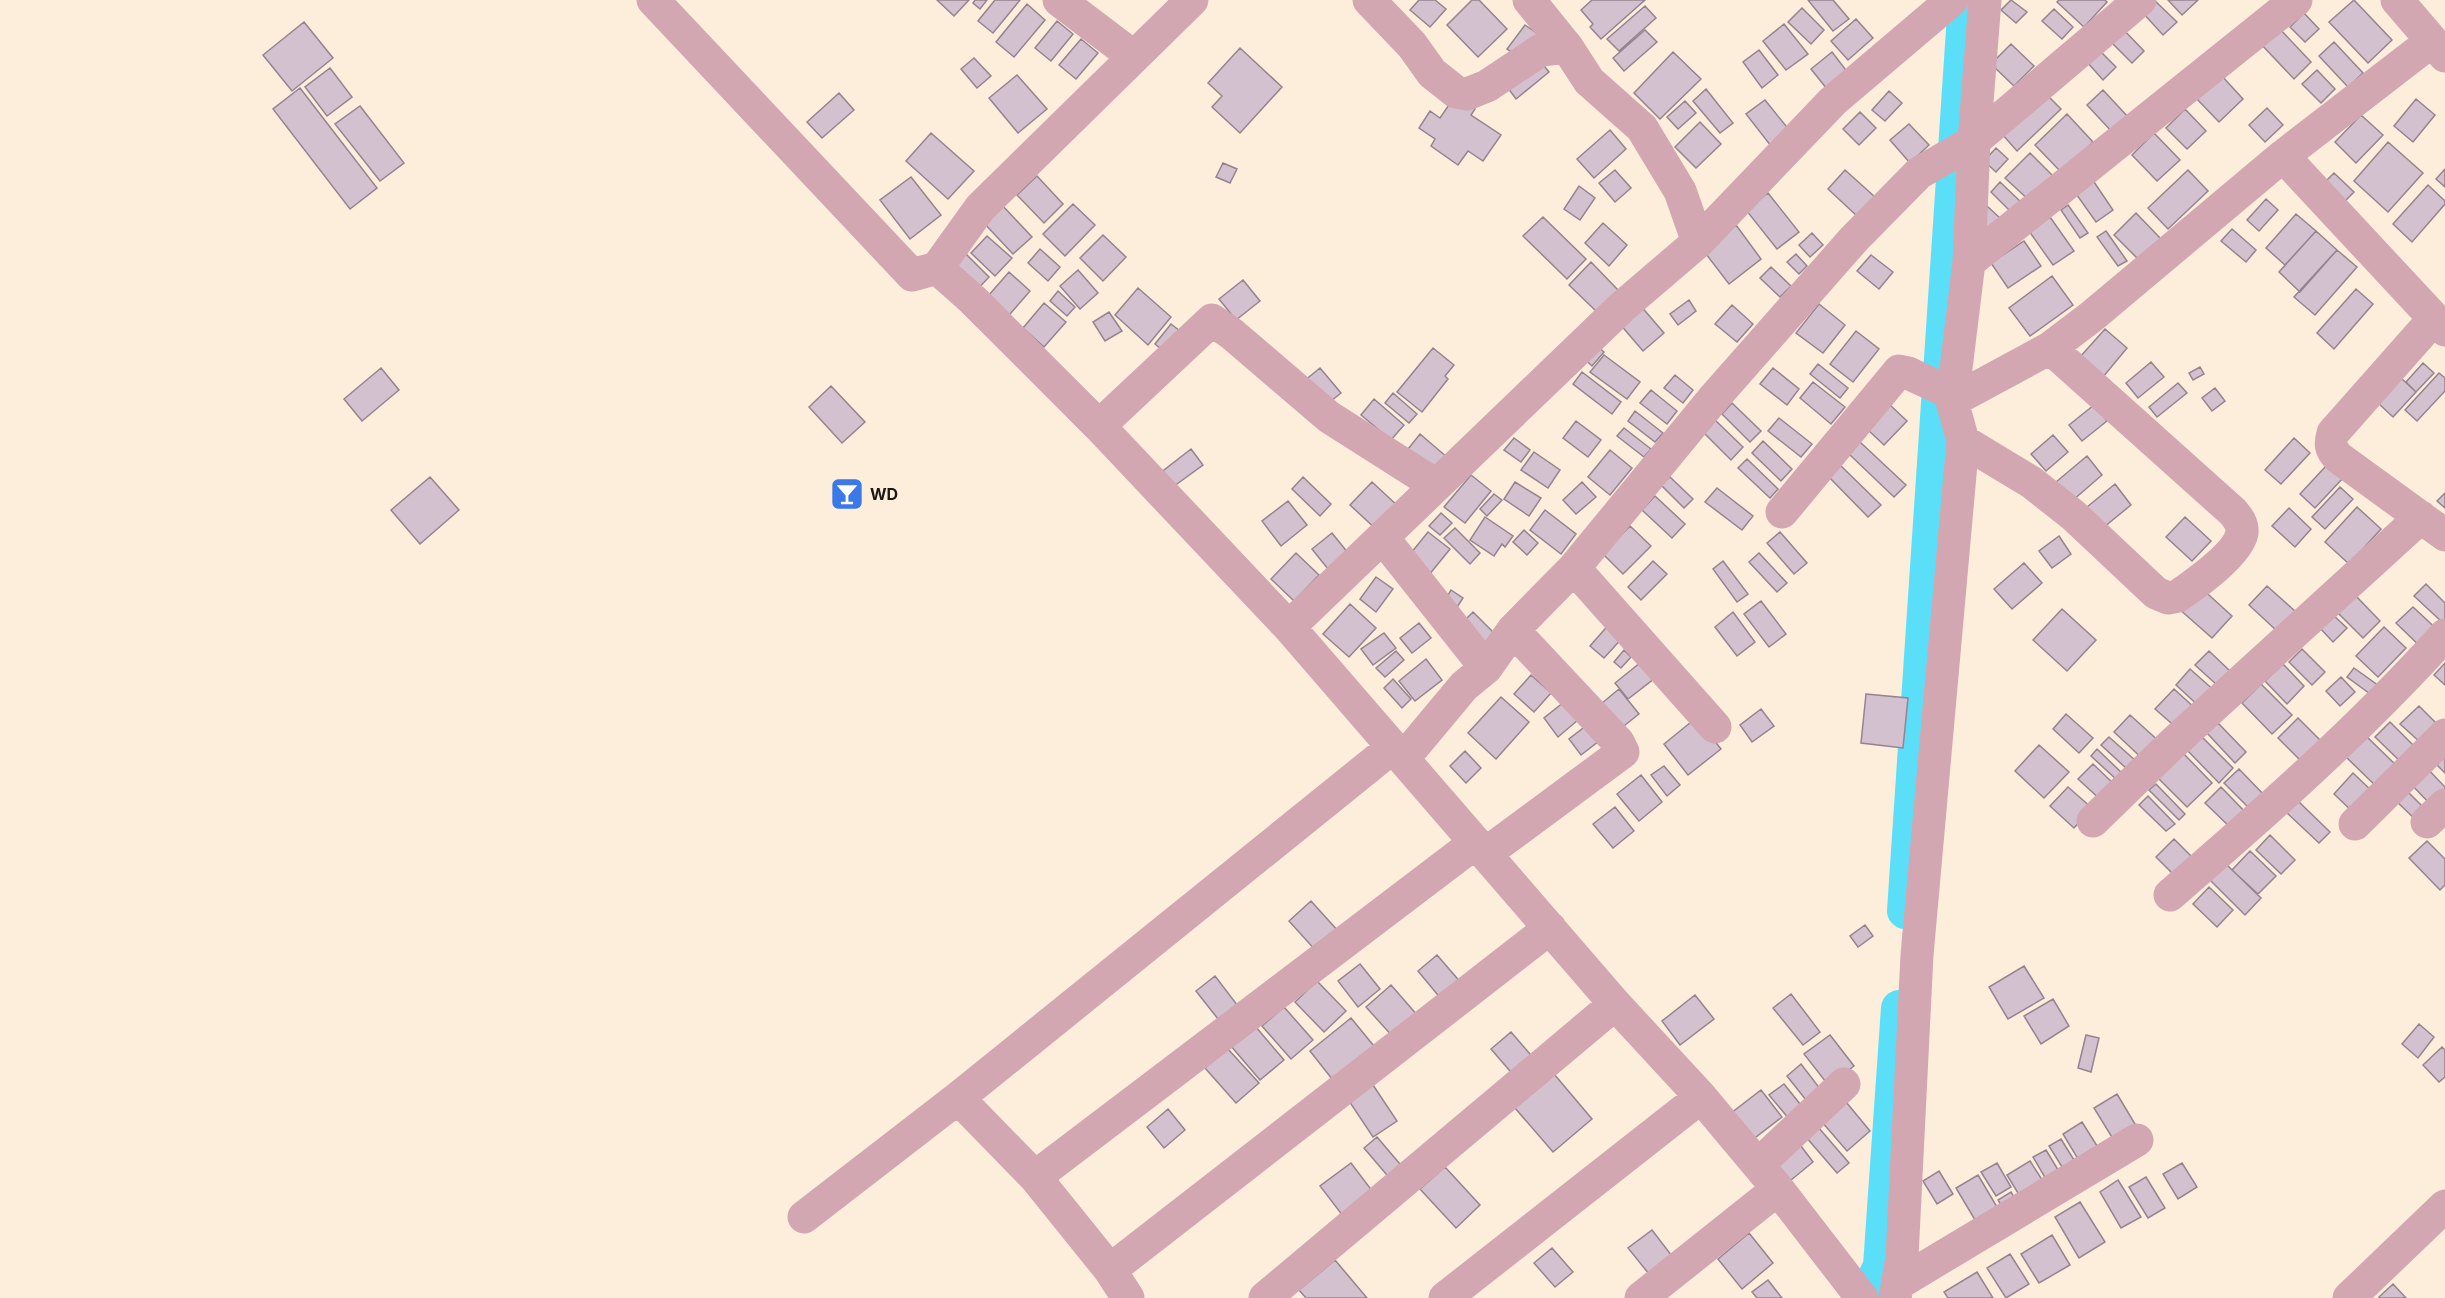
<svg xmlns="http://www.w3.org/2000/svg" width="2445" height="1298" font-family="Inter,sans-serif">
<rect width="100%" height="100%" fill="#fdeedc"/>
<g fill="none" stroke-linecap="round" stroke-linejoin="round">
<!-- canal -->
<path stroke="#5bdff9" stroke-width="36" d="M1905 911 1966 0
M1866 1298 1881 1266 1899 1008"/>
</g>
<!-- building -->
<path fill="#d4c1cf" stroke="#958390" stroke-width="1.5" d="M937 0H969L954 16Z
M975 0H987L980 9 973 3Z
M995 0H1020L993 33 978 21Z
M1419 0H1435L1446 9 1430 27 1410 10Z
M1472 0H1479L1507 29 1478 57 1447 25Z
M1592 0H1645L1601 39 1590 27 1593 24 1581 10Z
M1808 0H1833L1849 19 1833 31Z
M2011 0 2027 12 2016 23 2001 10Z
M2059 0H2105L2107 2 2084 27 2057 2Z
M2154 0 2177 22 2163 35 2142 12Z
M2168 0H2198L2182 15Z
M2354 0 2392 40 2368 63 2329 22Z
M1027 4 1045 20 1014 57 996 42Z
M1645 6 1656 18 1619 51 1607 39Z
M1802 8 1824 30 1811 44 1788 22Z
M2054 9 2073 27 2062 39 2042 21Z
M2304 13 2319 29 2305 42 2290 27Z
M1856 19 1873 38 1848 60 1831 41Z
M1057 21 1073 34 1051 61 1035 48Z
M304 22 333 58 292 91 263 55Z
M1784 24 1808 54 1786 70 1763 41Z
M1525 25 1541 36 1523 60 1507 49Z
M2121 27 2144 51 2132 63 2108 39Z
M2278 27 2311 62 2294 79 2260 43Z
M1645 30 1657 42 1624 71 1613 58Z
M1081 39 1098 53 1076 79 1059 65Z
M2334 42 2363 73 2348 87 2319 56Z
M2011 44 2034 66 2014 86 1991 64Z
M1240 48 1282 87 1240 133 1212 107 1222 96 1208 83Z
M1759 50 1778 75 1762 88 1743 62Z
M2099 50 2116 67 2103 80 2087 62Z
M1673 52 1701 79 1660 119 1634 93Z
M1832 52 1852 78 1831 94 1811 69Z
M1537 57 1549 72 1516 99 1505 84Z
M974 58 991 76 977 88 961 69Z
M330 68 352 97 327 116 305 87Z
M2317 70 2335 89 2321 103 2302 84Z
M1017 75 1047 109 1018 133 989 98Z
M2221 75 2243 99 2219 122 2196 98Z
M300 88 377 188 350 209 273 109Z
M1706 89 1733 123 1720 133 1693 101Z
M2103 90 2129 118 2113 133 2087 105Z
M1889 91 1902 103 1885 121 1872 110Z
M839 93 854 110 822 138 807 122Z
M2045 93 2061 109 2017 151 2002 134Z
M1455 96 1475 109 1471 115 1501 135 1483 161 1468 151 1458 165 1431 146 1435 139 1419 128 1430 111 1440 118Z
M2416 99 2435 115 2413 142 2394 126Z
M1765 100 1790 131 1771 146 1746 114Z
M1685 101 1696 113 1678 129 1667 117Z
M360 106 404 163 380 181 335 124Z
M2267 108 2283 125 2265 142 2249 125Z
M2185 109 2206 131 2187 149 2166 128Z
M1860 112 1876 128 1859 145 1843 129Z
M2067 114 2093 142 2061 172 2035 145Z
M2361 115 2383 135 2356 163 2335 142Z
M1700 122 1721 144 1696 168 1675 147Z
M1909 124 1929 145 1910 163 1890 140Z
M1610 130 1626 149 1594 178 1577 159Z
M931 133 974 171 948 199 906 161Z
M2154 133 2180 160 2157 181 2132 155Z
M2388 142 2423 173 2388 212 2354 181Z
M1996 148 2008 159 1996 172 1984 161Z
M2030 153 2054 177 2031 202 2005 178Z
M1223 163 1237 169 1230 183 1216 177Z
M2445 169V187L2436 179Z
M1615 170 1631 188 1615 202 1599 183Z
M1845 170 1875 197 1857 216 1828 189Z
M2188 170 2208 191 2168 229 2148 208Z
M2334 173 2354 192 2339 207 2319 188Z
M1037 176 1063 204 1044 223 1017 195Z
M911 177 941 215 910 239 880 200Z
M2092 179 2113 210 2096 222 2074 191Z
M2000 182 2022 203 2013 214 1991 192Z
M2428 185 2445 201V204L2412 242 2393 224Z
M1579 186 1595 198 1580 220 1564 209Z
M1768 193 1799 232 1777 249 1746 210Z
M2266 199 2278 210 2259 231 2247 220Z
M1001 204 1032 237 1013 254 982 221Z
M1073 204 1095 225 1065 256 1043 234Z
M2068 205 2088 233 2080 238 2061 210Z
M1987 206 2000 218 1990 230 1976 217Z
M2136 213 2161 239 2139 260 2114 235Z
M2296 214 2316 231 2285 265 2266 248Z
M1543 217 1586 259 1567 279 1523 236Z
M2050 217 2074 251 2053 265 2029 231Z
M1603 223 1627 245 1609 266 1585 243Z
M1736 225 1761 259 1729 284 1703 250Z
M2232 229 2256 250 2246 262 2221 241Z
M2106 231 2127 261 2118 266 2097 237Z
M2316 231 2337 250 2300 292 2279 272Z
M1812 233 1823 245 1810 257 1799 245Z
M1103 235 1126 257 1103 281 1080 258Z
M987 236 1012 258 995 276 971 253Z
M2024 241 2041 266 2008 288 1991 263Z
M1040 249 1060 267 1048 281 1028 263Z
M962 250 989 277 972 295 944 269Z
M2337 250 2357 267 2315 315 2294 297Z
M1796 254 1807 266 1799 274 1787 262Z
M1871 255 1893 272 1879 289 1857 271Z
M1591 262 1618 290 1597 312 1569 285Z
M1771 267 1791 286 1780 297 1760 278Z
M1078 270 1098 293 1080 309 1060 286Z
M1009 272 1030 291 1004 321 982 303Z
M2052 276 2073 305 2030 336 2009 308Z
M1243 280 1260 301 1236 320 1219 299Z
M1138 288 1171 317 1148 345 1115 315Z
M2356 289 2373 304 2334 349 2317 333Z
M1058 291 1075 307 1067 316 1050 301Z
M1689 300 1696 311 1678 325 1670 314Z
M1044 303 1066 322 1044 347 1023 328Z
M1819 304 1845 325 1823 353 1796 333Z
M1640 305 1664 333 1643 351 1619 323Z
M1732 305 1753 324 1737 342 1715 324Z
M1109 312 1122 331 1105 341 1093 322Z
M1171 324 1184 334 1167 354 1155 344Z
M2105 329 2127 348 2103 377 2080 357Z
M1856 331 1879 349 1853 382 1830 364Z
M1593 342 1604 352 1592 366 1581 356Z
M1433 348 1454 365 1445 376 1448 379 1422 412 1397 392Z
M1604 355 1640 382 1627 399 1590 372Z
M2151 362 2164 377 2138 398 2126 383Z
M2423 363 2434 373 2416 392 2406 382Z
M1818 364 1848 388 1840 398 1810 374Z
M2200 367 2204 374 2193 380 2189 373Z
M381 368 399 390 362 421 344 399Z
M1320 368 1341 393 1325 406 1304 381Z
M1773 368 1799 389 1787 405 1760 384Z
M1582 372 1621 402 1612 414 1573 384Z
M2439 373 2445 378V391L2417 421 2405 410Z
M1675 375 1693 390 1683 403 1664 388Z
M2400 377 2416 392 2393 417 2377 402Z
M1813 382 1845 407 1831 424 1800 398Z
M2178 383 2187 393 2157 417 2149 407Z
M831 386 865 422 842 443 809 407Z
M2215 388 2225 401 2212 411 2202 398Z
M1651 390 1677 411 1667 424 1640 403Z
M1393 393 1417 414 1409 423 1385 403Z
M1374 399 1404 425 1391 440 1361 415Z
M1732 403 1761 431 1750 442 1722 414Z
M1890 405 1907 421 1884 445 1867 429Z
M2094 405 2107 421 2082 441 2069 425Z
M1635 411 1663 433 1655 442 1628 421Z
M1779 418 1812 444 1801 457 1768 431Z
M1715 420 1743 447 1731 460 1703 432Z
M1576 421 1601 440 1588 457 1563 438Z
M1624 428 1651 449 1644 457 1617 436Z
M1420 434 1448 458 1431 477 1404 454Z
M2053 435 2068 452 2046 471 2031 454Z
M1514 438 1530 450 1521 462 1504 450Z
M2294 438 2310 453 2281 484 2265 470Z
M1763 441 1792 469 1781 481 1752 453Z
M1860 442 1906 485 1894 497 1849 454Z
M1191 449 1203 465 1170 489 1159 474Z
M1610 450 1632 468 1610 495 1588 477Z
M1534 452 1560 470 1548 488 1521 470Z
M2087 456 2102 475 2072 501 2056 482Z
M1747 459 1778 489 1770 498 1738 468Z
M1840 465 1881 505 1868 517 1828 476Z
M2326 466 2342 479 2315 508 2300 494Z
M1471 475 1491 491 1465 523 1444 507Z
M430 477 459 510 420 544 391 510Z
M1303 477 1331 504 1320 516 1292 489Z
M1670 477 1693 499 1684 508 1661 485Z
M1372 482 1400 508 1378 531 1350 505Z
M1515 482 1541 498 1529 516 1504 499Z
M1582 482 1596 497 1576 514 1563 500Z
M2115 484 2131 505 2104 527 2087 507Z
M2340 487 2353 499 2325 529 2312 517Z
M1717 488 1753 516 1742 530 1705 502Z
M2445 493V508L2437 501Z
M1494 494 1502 500 1487 516 1480 509Z
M1655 496 1685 524 1672 538 1642 510Z
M1288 501 1307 525 1281 546 1262 521Z
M2357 507 2381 529 2349 564 2325 542Z
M2289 508 2311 529 2295 547 2272 526Z
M1545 510 1576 534 1561 554 1530 530Z
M1441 513 1452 523 1440 535 1429 526Z
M1485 517 1513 536 1505 547 1502 544 1494 556 1470 540Z
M2185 517 2211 541 2192 561 2166 537Z
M1630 526 1651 546 1623 574 1603 554Z
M1455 528 1480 553 1470 564 1444 538Z
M1524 530 1538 543 1527 555 1513 542Z
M1428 532 1450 549 1429 575 1407 558Z
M1780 532 1807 563 1794 574 1767 543Z
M1332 533 1348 553 1328 569 1312 549Z
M2059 536 2071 554 2052 568 2039 551Z
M1296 553 1319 575 1294 601 1271 579Z
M1759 553 1787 583 1777 592 1749 562Z
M1653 561 1667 574 1641 600 1628 587Z
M1723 561 1748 594 1737 602 1713 569Z
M2024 563 2042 583 2012 609 1994 589Z
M1376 577 1393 589 1376 612 1360 599Z
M2426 584 2445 603V619L2442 622 2414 596Z
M2199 586 2232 616 2212 638 2178 608Z
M2267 586 2295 611 2277 631 2249 605Z
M1451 590 1463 598 1452 615 1440 608Z
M2355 595 2380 621 2363 638 2337 612Z
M1761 601 1786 634 1769 647 1744 614Z
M1350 604 1376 628 1349 657 1323 634Z
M2413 607 2442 634 2425 651 2396 623Z
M2062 609 2096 640 2067 671 2033 640Z
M1473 612 1498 637 1484 651 1459 626Z
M1733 612 1755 642 1737 656 1715 627Z
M2332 614 2347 628 2333 642 2319 627Z
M1611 622 1625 635 1604 658 1590 646Z
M1419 623 1431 638 1412 653 1400 638Z
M2384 627 2406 648 2378 677 2356 656Z
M1384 633 1396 648 1373 665 1361 649Z
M2302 649 2325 672 2312 685 2289 662Z
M1624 650 1631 657 1621 668 1614 662Z
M1396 651 1404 660 1385 677 1376 668Z
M2209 651 2230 671 2217 685 2195 665Z
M1646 658 1659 675 1628 699 1615 683Z
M1426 659 1442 680 1415 701 1399 681Z
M2445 663V685L2434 675Z
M2283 664 2304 686 2287 704 2265 681Z
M2354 668 2379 686 2373 696 2347 677Z
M2190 669 2217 693 2202 709 2176 685Z
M1531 675 1551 693 1534 712 1514 694Z
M2341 677 2355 692 2340 706 2326 691Z
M1393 679 1411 699 1402 708 1384 688Z
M2261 684 2292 715 2272 734 2242 703Z
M1619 689 1639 714 1615 733 1596 708Z
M2174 689 2196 709 2178 729 2155 709Z
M1866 694 1908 698 1903 748 1861 743Z
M1501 697 1529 722 1496 759 1468 733Z
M1564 702 1578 720 1558 737 1544 718Z
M2419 706 2438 725 2421 743 2400 724Z
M1761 709 1774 726 1752 742 1740 725Z
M2066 714 2093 738 2079 753 2053 729Z
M2130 715 2162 744 2146 762 2114 732Z
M1696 718 1721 749 1688 775 1664 744Z
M2298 718 2324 744 2304 764 2278 738Z
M2390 722 2418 750 2404 765 2375 737Z
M2218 723 2246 752 2235 763 2207 733Z
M1587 725 1599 741 1581 755 1569 739Z
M2366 736 2401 770 2381 791 2346 757Z
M2109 737 2136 761 2128 770 2101 745Z
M2202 737 2233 768 2219 783 2188 751Z
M2039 745 2069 772 2044 798 2015 771Z
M2097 749 2124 775 2118 781 2091 756Z
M1465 751 1481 768 1466 783 1450 766Z
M2182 752 2212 783 2187 807 2157 777Z
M2445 755V773L2436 764Z
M2093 764 2117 787 2103 802 2078 779Z
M2423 764 2445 787V794L2432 806 2407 780Z
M1664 766 1680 785 1667 796 1651 775Z
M2239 769 2266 797 2252 811 2224 783Z
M2353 773 2375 794 2356 815 2334 794Z
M1641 775 1662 802 1639 821 1617 794Z
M2156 784 2185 814 2179 820 2149 790Z
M2068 787 2092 808 2074 828 2050 806Z
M2221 787 2248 815 2233 830 2205 803Z
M2403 787 2429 813 2419 823 2392 797Z
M2148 796 2175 824 2166 831 2139 805Z
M2298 801 2330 832 2319 843 2287 813Z
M1615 807 1634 831 1613 848 1593 824Z
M2270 835 2295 860 2281 874 2256 850Z
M2174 839 2198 863 2180 881 2156 857Z
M2427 841 2445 859V885L2440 890 2409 858Z
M2250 851 2276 876 2258 894 2232 870Z
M2226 864 2261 898 2245 915 2210 880Z
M2209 887 2233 910 2217 927 2193 904Z
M1311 901 1339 932 1317 952 1289 921Z
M1865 925 1873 936 1858 947 1850 936Z
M1437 955 1462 984 1442 1000 1418 971Z
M1360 964 1380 989 1358 1007 1338 981Z
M2024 966 2044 998 2008 1019 1989 987Z
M1215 976 1241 1010 1222 1024 1196 991Z
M1317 981 1346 1011 1324 1032 1295 1002Z
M1391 985 1418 1016 1394 1038 1366 1007Z
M1791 994 1820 1032 1803 1045 1773 1008Z
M1695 995 1714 1019 1680 1045 1662 1021Z
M2053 999 2069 1026 2041 1044 2024 1016Z
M1284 1007 1313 1040 1291 1059 1262 1026Z
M1351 1018 1378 1051 1336 1084 1310 1051Z
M2419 1024 2434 1037 2418 1058 2402 1044Z
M1255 1026 1284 1060 1260 1080 1231 1046Z
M1511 1032 1536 1061 1516 1078 1491 1049Z
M1830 1035 1854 1066 1829 1086 1804 1054Z
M2086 1035 2099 1038 2091 1072 2078 1068Z
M2442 1047 2445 1050V1077L2439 1082 2423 1065Z
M1227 1048 1259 1083 1236 1103 1205 1068Z
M1801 1064 1821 1090 1806 1100 1787 1076Z
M1554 1074 1592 1119 1553 1152 1515 1108Z
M1784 1084 1804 1109 1790 1120 1769 1095Z
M1373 1085 1397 1121 1373 1137 1349 1101Z
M1761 1090 1782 1117 1747 1144 1726 1117Z
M2117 1094 2141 1134 2118 1147 2094 1108Z
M1846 1102 1870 1131 1847 1151 1822 1122Z
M1168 1109 1185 1130 1164 1148 1147 1127Z
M2082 1122 2104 1157 2084 1169 2063 1134Z
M1818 1127 1849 1163 1837 1173 1806 1137Z
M1377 1137 1405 1170 1392 1181 1364 1148Z
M1795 1138 1813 1162 1785 1185 1765 1161Z
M2061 1139 2079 1168 2067 1175 2049 1146Z
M2046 1150 2063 1178 2050 1186 2033 1157Z
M2030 1161 2048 1189 2024 1203 2007 1175Z
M1351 1163 1373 1192 1343 1216 1320 1186Z
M1997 1163 2011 1187 1996 1196 1981 1172Z
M2182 1163 2197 1187 2178 1199 2163 1174Z
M1445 1167 1480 1205 1456 1228 1420 1189Z
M1939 1171 1953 1194 1937 1204 1923 1181Z
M1978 1175 2000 1212 1978 1225 1956 1188Z
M2146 1177 2165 1208 2148 1218 2129 1187Z
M2118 1180 2141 1217 2121 1228 2100 1192Z
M2011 1192 2018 1204 2005 1212 1998 1200Z
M2080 1202 2105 1242 2079 1258 2055 1217Z
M1652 1230 1672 1256 1649 1274 1628 1248Z
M1749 1233 1773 1263 1742 1289 1718 1259Z
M2052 1235 2070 1265 2039 1283 2021 1254Z
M1552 1248 1573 1272 1555 1287 1534 1263Z
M2010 1254 2029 1284 2006 1298 1987 1268Z
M1335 1260 1367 1298H1306L1299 1290Z
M1977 1272 1993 1298H1948L1944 1292Z
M1768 1280 1782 1298H1757L1752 1292Z
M2393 1284 2406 1298H2379V1297Z"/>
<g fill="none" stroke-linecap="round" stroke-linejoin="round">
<!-- minor -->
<path stroke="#d3a7b2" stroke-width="33" d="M653 0 912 275 937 268 980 208 1192 0
M1059 0 1134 57
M1369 0 1412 45 1432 73 1456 92 1467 94 1487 86 1541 50 1567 47 1589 81 1642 128 1680 191 1698 242
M1529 0 1567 47
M2397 0 2445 56
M2283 156 2445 330
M1969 262 2296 0
M937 268 973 300 1099 426 1289 627 1615 1004 1701 1097 1778 1189 1862 1298
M2433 320 2333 433C2330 444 2330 449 2339 458L2445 535
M1952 401 2050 348 2091 317 2283 156 2432 41
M1099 426 1212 320 1232 334 1329 417 1436 485
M1963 441 2031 482 2073 515 2156 593 2168 598 2178 596C2195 584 2238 554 2242 533 2243 524 2238 518 2233 512L2050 348
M1782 512 1899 371 1908 373
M1383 538 1486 668
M1574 568 1715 727
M1289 627 1622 307 1698 242 1833 101 1952 0
M1403 759 1464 686 1486 668 1513 630 1574 568 1713 399 1854 239 1919 173 1974 141 2140 0
M2093 821 2169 747 2421 517
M2427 822 2445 805
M2355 824 2445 735
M1485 854 1623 752 1618 742 1513 630
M2170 895C2266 812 2360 729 2445 635
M1758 1165 1844 1084
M1035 1177 1475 843
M804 1217 958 1098
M1110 1270 1550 928
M1899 1283 2137 1140
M1128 1298 1110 1270 1035 1177 958 1098 1393 747
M1265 1298 1615 1004
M1445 1298 1701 1097
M1641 1298 1778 1189
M1895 1298 1902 1257 1917 955 1963 441 1952 401 1969 262 1974 141 1985 0
M2349 1298 2445 1206"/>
<!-- minor-bridge -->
<path stroke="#d3a7b2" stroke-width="33" d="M1908 373 1953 394"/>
</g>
<!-- icons -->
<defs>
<symbol id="bar-square" viewBox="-11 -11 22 22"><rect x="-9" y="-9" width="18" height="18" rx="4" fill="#3b79e8" stroke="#fdeedc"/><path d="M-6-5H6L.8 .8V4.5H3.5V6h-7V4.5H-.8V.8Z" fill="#fff"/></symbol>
</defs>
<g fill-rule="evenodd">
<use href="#bar-square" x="828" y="475" width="38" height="38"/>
</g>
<g text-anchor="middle" stroke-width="4.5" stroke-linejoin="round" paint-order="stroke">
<!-- poi labels -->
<g font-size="16" font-weight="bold" fill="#1d1812" stroke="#fdeedc" text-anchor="start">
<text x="870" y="500">WD</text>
</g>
</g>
</svg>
